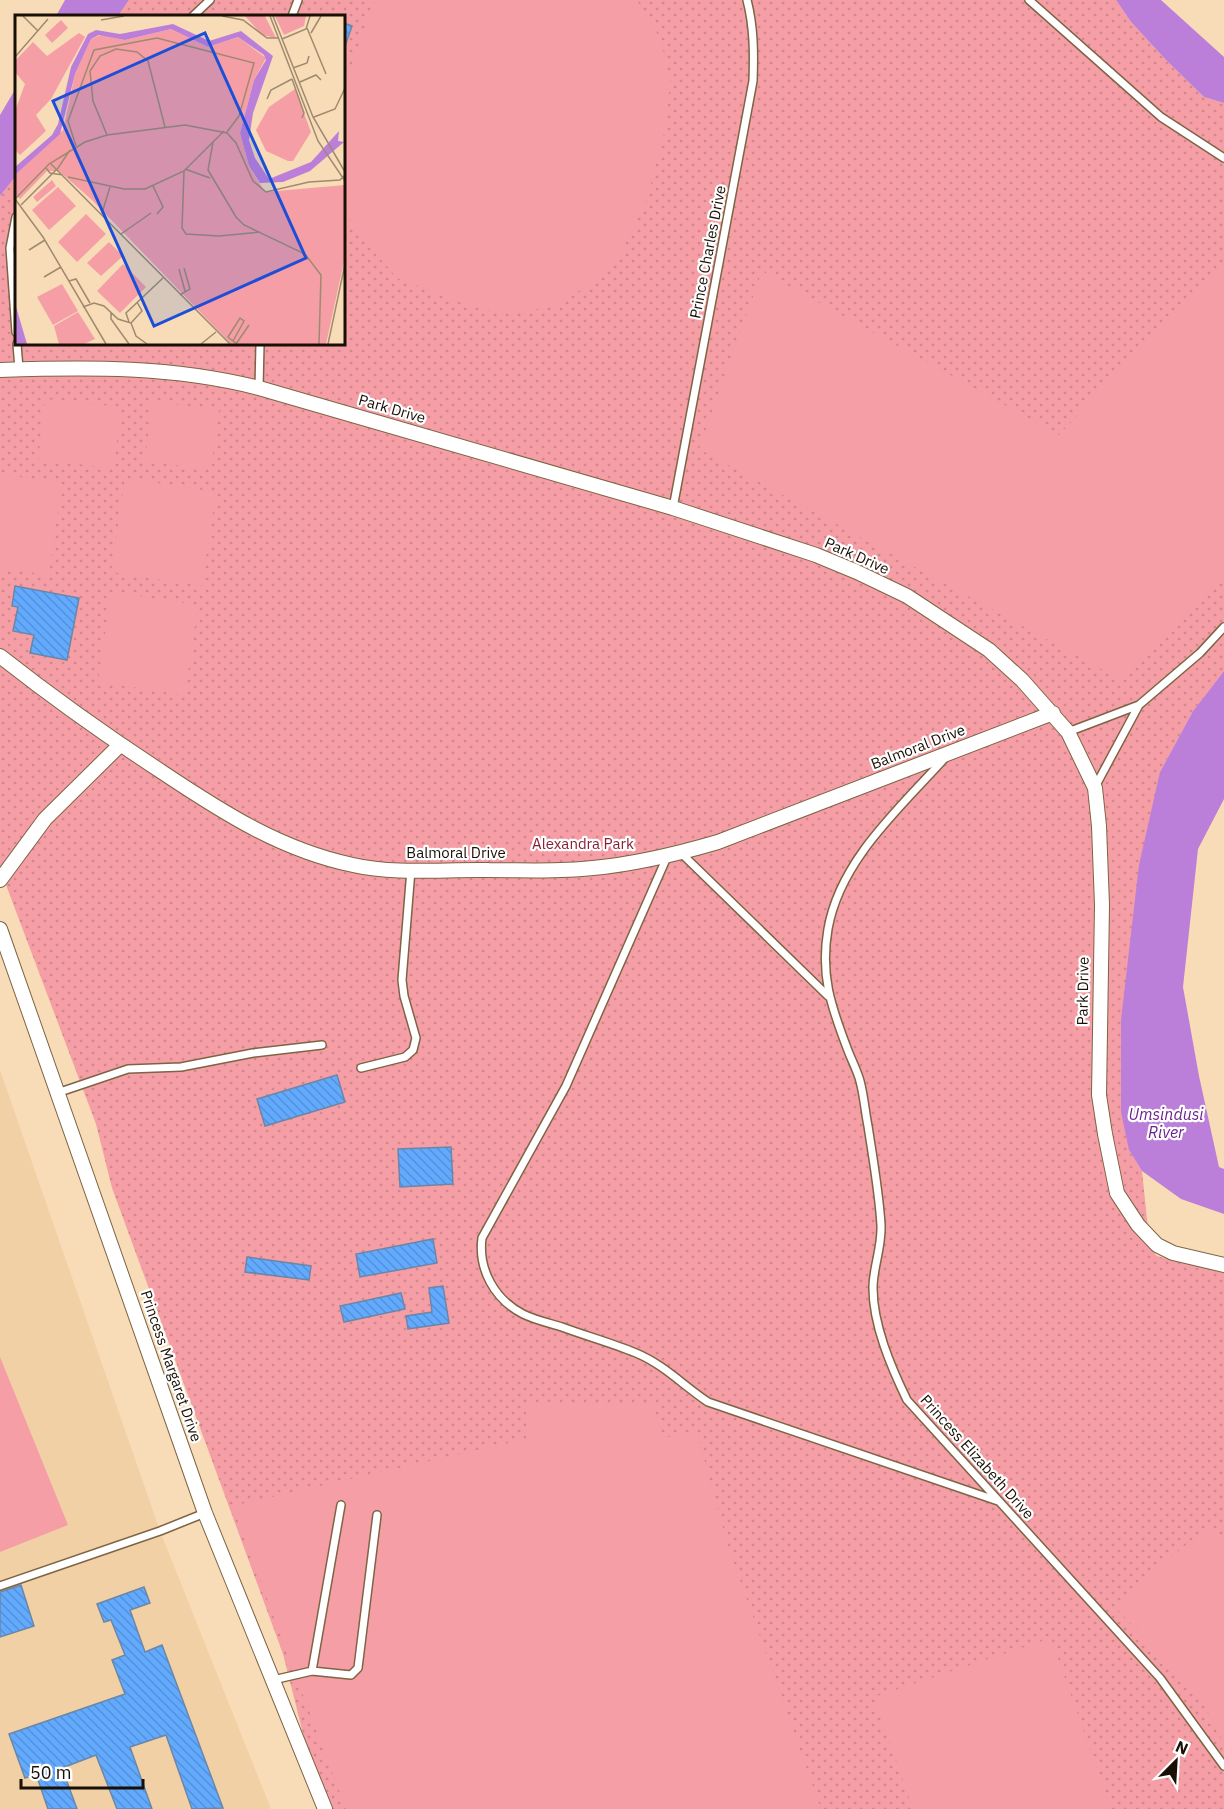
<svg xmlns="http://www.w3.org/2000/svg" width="1224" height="1809" font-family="'IBM Plex Sans',sans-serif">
<defs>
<pattern id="grass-dots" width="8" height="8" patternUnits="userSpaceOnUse" patternTransform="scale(1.5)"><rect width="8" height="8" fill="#f59ea6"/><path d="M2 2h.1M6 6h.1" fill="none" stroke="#d1878d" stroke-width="1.8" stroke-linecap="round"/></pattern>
<pattern id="building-back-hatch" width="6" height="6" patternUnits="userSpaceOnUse" patternTransform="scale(1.5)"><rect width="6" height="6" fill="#62aafe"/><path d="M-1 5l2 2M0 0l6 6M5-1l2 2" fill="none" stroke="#5491d8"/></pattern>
</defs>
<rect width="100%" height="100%" fill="#f8dcb7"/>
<!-- built -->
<path fill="#f2d0a5" d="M0 1070 160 1531 271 1809H0Z"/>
<!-- grass -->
<path fill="url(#grass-dots)" d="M129 0H1116L1131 22 1166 60 1204 97 1224 103V671L1193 711 1160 772 1129 1150 1142 1171 1150 1248 1157 1256 1224 1273V1809H322L283 1654 112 1188 96 1124 0 869V196L16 176V344H344V16H118Z"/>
<!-- pitch -->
<path fill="#f59ea6" d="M375 0H637L661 40 670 81 666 126 647 199 623 249 595 282 553 306 514 314 472 307 397 278 366 243 344 210V86Z
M1224 260V577L1123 681 699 449 762 271 1059 435Z
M45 399 121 407 114 468 38 460Z
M152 401 219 410 211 470 145 461Z
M0 474 62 483 49 575 0 568Z
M125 478 216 492 202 586 111 572Z
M111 592 198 605 185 695 98 682Z
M0 1357 68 1525 0 1552Z
M526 1402 654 1404 661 1438 697 1432 728 1546 821 1809H346L232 1506 526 1439Z
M1209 1525 1224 1542V1744L1200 1697 1114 1606Z
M1051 1638 1111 1809H913L874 1697Z"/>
<!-- water -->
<path fill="#bb7fd9" d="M65 0H129L118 16H56Z
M1116 0H1161L1224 57V103L1204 97 1166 60 1131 22Z
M16 88V176L0 196V115Z
M1224 671V799L1198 849 1183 987 1199 1076 1219 1167 1224 1169V1214L1181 1199 1142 1171 1129 1150 1121 1112V1020L1139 865 1160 772 1193 711Z"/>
<!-- building -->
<path fill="url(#building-back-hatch)" stroke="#6c86a6" stroke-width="1.5" d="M344 23 352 26 344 49Z
M15 586 79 598 67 660 30 653 34 635 13 631 18 607 12 606Z
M337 1075 345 1102 265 1126 257 1099Z
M451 1147 453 1184 400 1187 398 1149Z
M433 1239 437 1263 360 1277 356 1254Z
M247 1257 311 1266 309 1280 245 1272Z
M443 1286 449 1323 408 1329 406 1316 432 1312 429 1288Z
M401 1293 405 1309 344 1322 340 1306Z
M21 1585 34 1626 0 1637V1592Z
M144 1587 150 1603 130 1610 145 1652 162 1645 223 1808 192 1809 166 1735 130 1747 152 1809H117L96 1755 62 1768 77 1809H48L36 1774 25 1778 9 1734 125 1694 112 1660 125 1655 111 1620 104 1622 97 1604Z"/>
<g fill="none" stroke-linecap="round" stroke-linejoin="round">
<defs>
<path id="lane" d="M1029 0 1161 117 1224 158
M193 16 210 0
M292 16 298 0
M16 217 10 248 16 332
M17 344 19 369
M259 388 260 344
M673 508 753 81C754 54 754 27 747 0
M1068 732 1139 705 1200 653 1224 627
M944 759C900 808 840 860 828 929 820 975 831 1006 847 1048 851 1059 857 1070 860 1081 864 1096 865 1111 868 1126 873 1159 879 1192 881 1225 882 1248 873 1267 873 1288 873 1325 891 1367 907 1400L1160 1678 1224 1766
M1095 787 1139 705
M681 853 828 996
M667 857 566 1086 482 1238C478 1269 494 1299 523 1314 535 1320 549 1323 562 1327 586 1336 612 1343 636 1353 663 1364 684 1386 708 1402L998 1501
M361 1068 405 1057 413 1050 416 1038 404 996 402 980 411 870
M57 1093 128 1069 181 1067 253 1053 322 1045
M0 1586 160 1531 205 1513
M312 1671 341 1505
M273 1680 312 1671 351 1675 358 1668 377 1515"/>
<path id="street" d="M0 370C89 367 173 366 259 388L673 508 816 555 857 572 907 596 989 650 1022 680 1068 732 1095 788 1099 826 1102 905 1099 1095 1105 1134 1117 1193 1138 1225 1157 1245 1173 1253 1224 1265
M0 656C52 697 107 736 162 772 222 812 281 850 353 865 396 875 444 869 489 870 524 870 559 872 593 868 636 864 677 854 718 842L1053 713
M0 880 45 819 120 745
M0 929 205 1513 325 1809"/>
</defs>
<!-- lane casing -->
<use href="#lane" stroke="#7d6443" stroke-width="10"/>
<!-- street casing -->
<use href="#street" stroke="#7d6443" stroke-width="16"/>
<!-- lane -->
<use href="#lane" stroke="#fff" stroke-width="7"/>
<!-- street -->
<use href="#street" stroke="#fff" stroke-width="14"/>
</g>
<g text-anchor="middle" stroke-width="4.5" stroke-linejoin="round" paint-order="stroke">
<!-- street labels -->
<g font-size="15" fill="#190f04" stroke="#fff">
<text transform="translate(708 252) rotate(-79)" y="5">Prince Charles Drive</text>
<text transform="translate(392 409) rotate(16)" y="5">Park Drive</text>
<text transform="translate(857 556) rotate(24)" y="5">Park Drive</text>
<text transform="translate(918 747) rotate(-21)" y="5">Balmoral Drive</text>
<text x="456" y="858">Balmoral Drive</text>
<text transform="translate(1083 991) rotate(-89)" y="5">Park Drive</text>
<text transform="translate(171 1366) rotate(71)" y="5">Princess Margaret Drive</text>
<text transform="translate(977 1457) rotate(48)" y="5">Princess Elizabeth Drive</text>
</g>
<!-- park labels -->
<g font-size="15" fill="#871f35" stroke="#fff">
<text x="583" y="849">Alexandra Park</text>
</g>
<!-- water labels -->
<g font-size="16" font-style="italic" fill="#6d208c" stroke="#fff">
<text x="1166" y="1120">Umsindusi<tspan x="1166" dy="18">River</tspan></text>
</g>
</g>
<!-- overview -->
<g transform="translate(15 15)">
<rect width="330" height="330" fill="#f8dcb7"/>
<path d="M156 14 193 32 223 22 251 43 239 65 225 118 234 151 250 177 330 170V242L311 329H216L77 185 44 156H32L5 184 0 179V160L48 115 60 59 76 24 86 20 110 25ZM280 74 296 117 278 146H273L251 136 241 115 254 92Z" fill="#f59ea6"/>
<path d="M230 1H250L261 23 247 20ZM260 1H291L289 11 269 20Z" fill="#f59ea6"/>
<path d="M46 5 53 13 37 28 30 20ZM64 18 70 22 36 84 21 100 31 116 5 140 0 135V96L10 69 0 57V46L18 27 32 41ZM207 43 237 49 216 109 150 103 148 78 194 81ZM83 74a24 24 0 1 1 48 0a24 24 0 1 1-48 0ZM248 123a8 8 0 1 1 16 0a8 8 0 1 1-16 0ZM266 134a8 8 0 1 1 16 0a8 8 0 1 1-16 0ZM37 165 41 171 22 187 18 182ZM43 172 61 191 34 215 17 195ZM71 199 91 219 62 247 43 227ZM273 209 290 216 320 243 309 255 281 231 266 224ZM197 224 200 228 204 225 252 277 219 296 205 316 151 260 183 236 181 231ZM94 227 108 241 86 261 72 248ZM260 231 285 258 265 274 241 248ZM108 249 131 272 105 298 82 276ZM47 269 63 296 38 310 22 282ZM267 281 298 296 303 305 302 329H217L209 322 222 300 245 286ZM63 297 80 324 69 329H44L39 311Z" fill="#f59ea6"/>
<path d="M158 9 194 26 226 16 258 41 238 98 234 125 240 143 254 164 296 147 324 116 323 126 329 127 295 156 268 167 245 168 234 151 225 118 239 65 251 45 249 40 223 22 193 32 156 14 110 25 84 20 76 24 60 59 45 119 0 160V152L37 120 43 109 56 52 73 19 81 15 105 19ZM0 288 7 312 12 329H0Z" fill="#bb7fd9"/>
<path fill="none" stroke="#9f8a6f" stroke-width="1.5" d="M8 1 23 16M207 1 228 5 252 23H263M255 1 303 126 330 166M258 1 298 102 330 157M86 5 109 1M292 13 311 59M296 18 306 1M267 24 291 14 295 1M0 42 33 4M278 53 292 48 294 41M277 64 289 98 287 103M285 67 301 60 306 65M252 84 256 75 277 64M299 102 320 94 330 73M92 120 78 86 75 56 85 41 101 34 122 37 133 46 150 112M198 127 193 155 221 202 229 210 290 239 306 260 304 329M61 131 53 106 79 35 142 23 239 48 224 101 212 117M36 149 215 329M31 153 35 158 48 160M170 154 195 163M169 156 167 213 171 219 204 221 245 217M53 162 109 174H130L169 156 209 116M138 171 148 192 142 199M0 184 34 149 70 127 92 120 170 110 212 118 221 128 238 166 251 177 294 167 325 165 330 160M0 184 28 222 91 329M6 190 43 153 55 135M87 198 95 172M106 219 136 198M14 235 30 225M164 254 170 276M29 262 46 252M54 266 61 264 75 288M165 280 175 274 169 253M68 292 79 288 89 291 103 304 116 308 121 321 132 329M96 297V304L114 329M114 307 111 298 148 263M116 308 127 296 122 287M218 326 229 306 225 303 213 322 214 323 222 329M186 329 201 317M221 329 234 310M313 329 330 249"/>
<path fill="#1d4ed8" fill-opacity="0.15" stroke="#1d4ed8" stroke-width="3" d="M190 18 291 243 139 311 38 86Z"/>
<rect width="330" height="330" fill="none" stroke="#190f04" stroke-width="3"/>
</g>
<!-- north arrow -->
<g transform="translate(1176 1761) rotate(24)" stroke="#ffffff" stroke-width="4.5" paint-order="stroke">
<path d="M0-4.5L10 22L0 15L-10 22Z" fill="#190f04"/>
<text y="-9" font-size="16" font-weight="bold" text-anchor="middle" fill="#190f04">N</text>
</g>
<!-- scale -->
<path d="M21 1779v9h122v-9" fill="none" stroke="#190f04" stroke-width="3"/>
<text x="30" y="1779" font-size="18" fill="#190f04" stroke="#ffffff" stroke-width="4.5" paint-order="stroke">50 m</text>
</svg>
